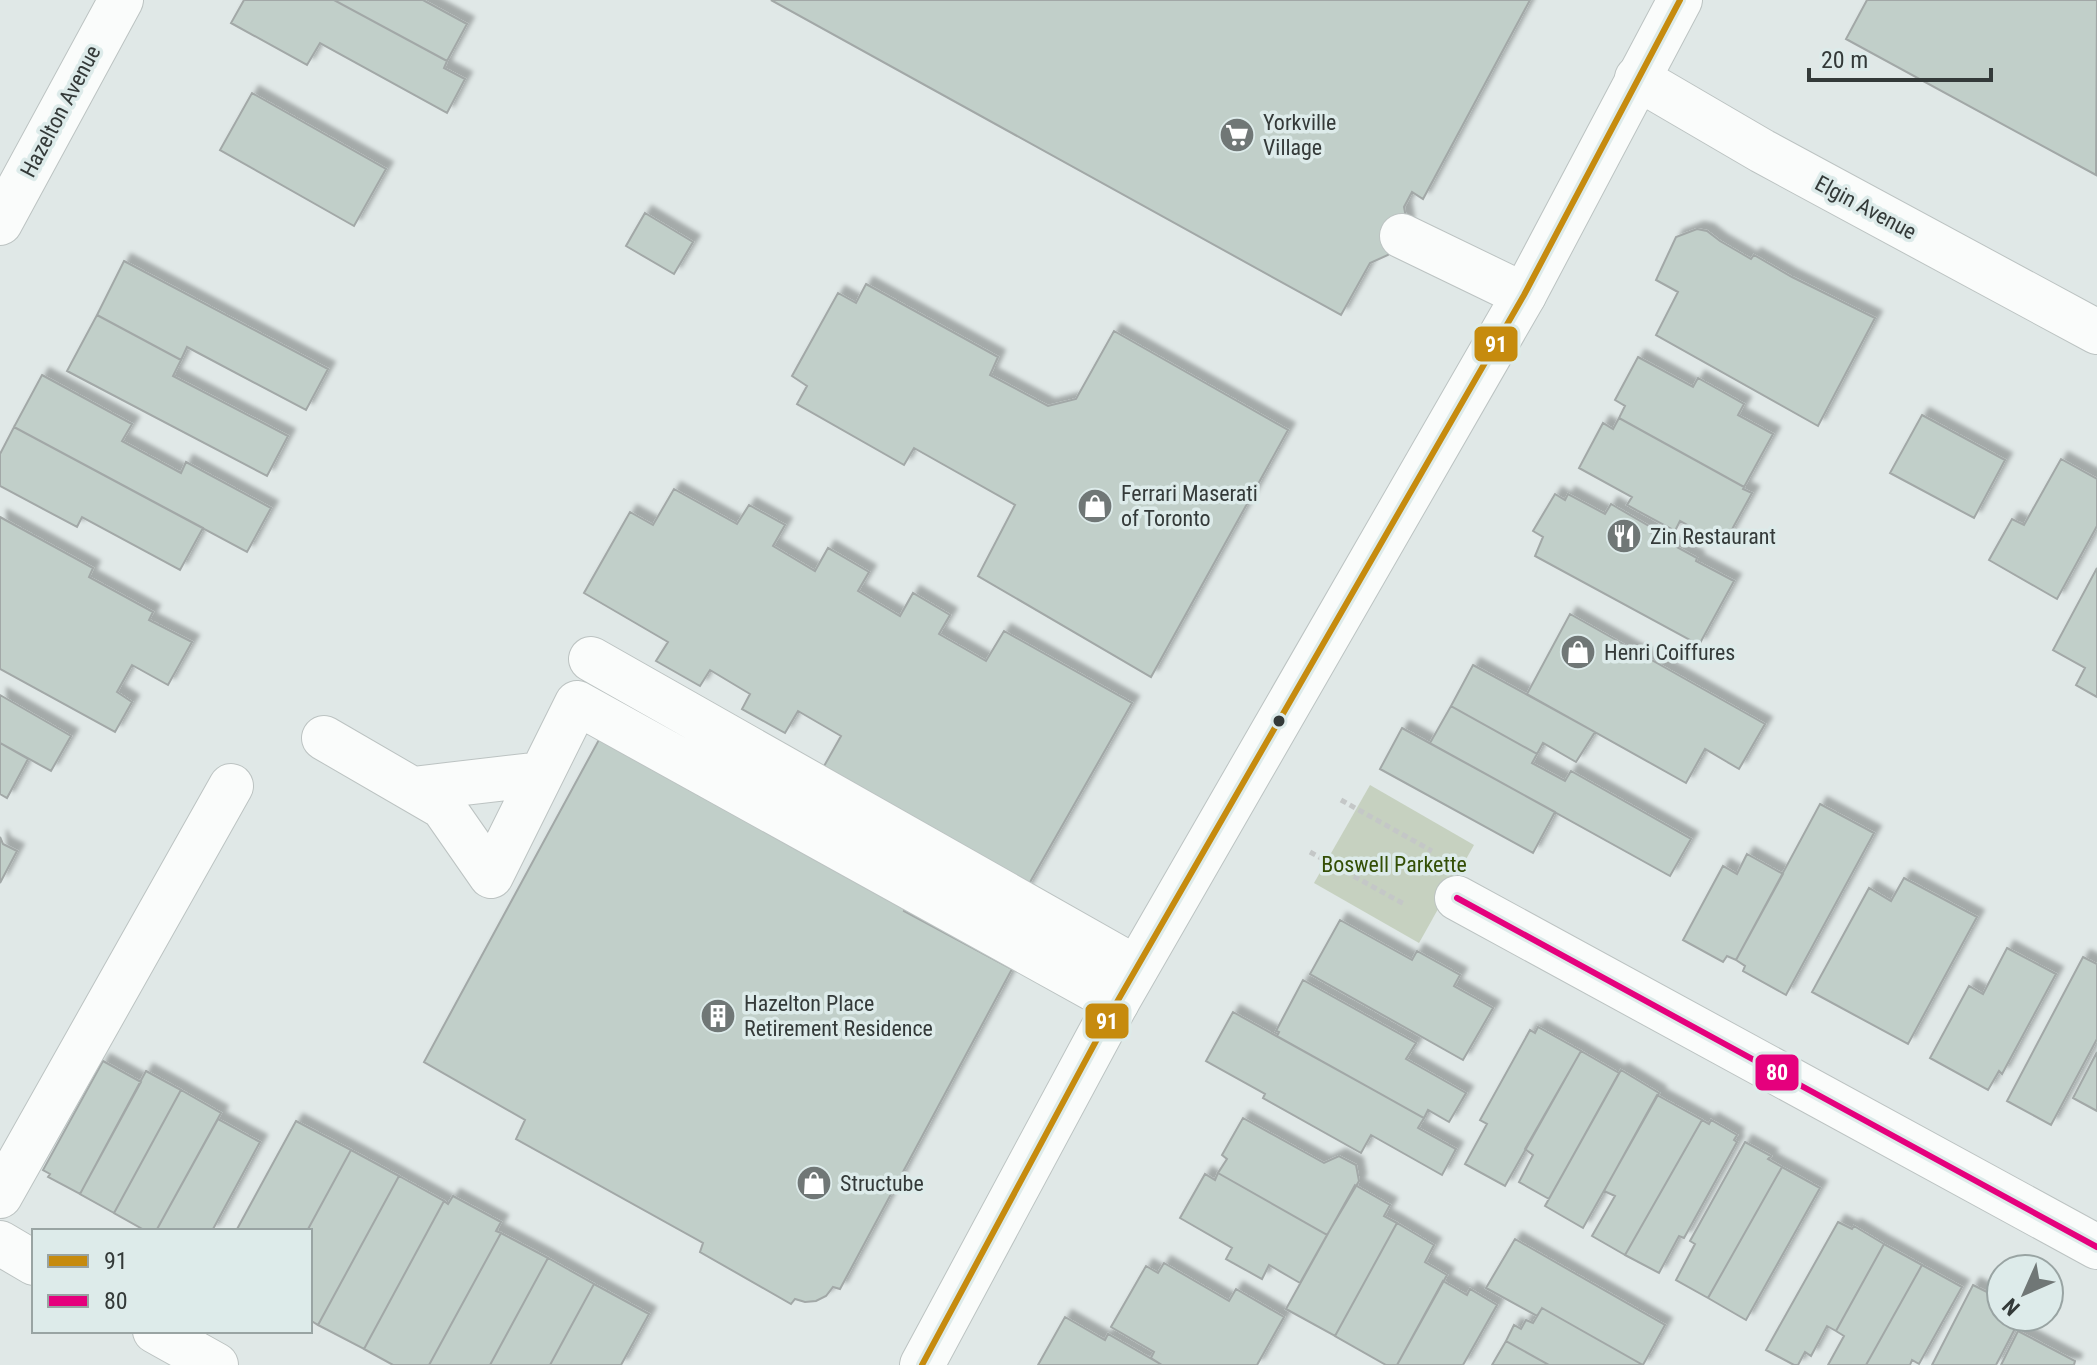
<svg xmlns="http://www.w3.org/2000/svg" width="2097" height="1365" font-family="'Roboto Condensed',sans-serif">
<defs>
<filter id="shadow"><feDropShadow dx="7" dy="-7" stdDeviation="2" flood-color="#0004"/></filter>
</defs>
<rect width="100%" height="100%" fill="#e0e8e7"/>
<!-- green -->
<path fill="#c6d1c0" d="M1370 785 1474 845 1419 943 1314 883Z"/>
<!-- building -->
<path fill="#c1cfc9" stroke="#a2a8a7" stroke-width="2" filter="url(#shadow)" d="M244 0H334L447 61 444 68 465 79 447 113 320 43 307 65 231 23Z
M334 0H423L467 24 447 61Z
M771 0H1530L1423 199 1412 192 1404 207 1407 223 1401 243 1388 255 1370 263 1341 315Z
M1867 0H2097L2096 175 1846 39Z
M252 93 386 169 354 226 220 150Z
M645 213 693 242 674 274 626 246Z
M1697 229 1707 231 1720 241 1751 259 1754 255 1792 277 1875 318 1818 426 1656 335 1678 292 1656 280 1676 237Z
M124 261 328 369 306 410 187 347 181 360 97 315Z
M866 284 998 357 990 375 1048 406 1076 399 1114 331 1288 430 1151 677 978 576 1015 505 914 448 904 465 797 404 807 386 792 376 838 293 856 303Z
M97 315 181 360 173 376 288 436 267 476 67 371Z
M1638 357 1693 387 1698 378 1744 404 1738 415 1773 434 1744 487 1619 418 1625 406 1615 400Z
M42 375 132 424 122 441 181 473 186 462 271 508 247 552 14 427Z
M1922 415 2005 460 1974 518 1890 473Z
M1619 418 1744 487 1743 489 1752 493 1725 542 1715 537 1714 540 1680 521 1675 531 1627 505 1632 497 1579 468 1603 423 1613 429Z
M14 427 203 528 180 570 82 517 77 527 0 486V454Z
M2061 459 2097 479V526L2057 599 1989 560 2012 519 2024 525Z
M674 489 737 524 749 505 785 525 773 546 815 571 828 548 869 572 858 591 900 616 913 593 950 615 939 634 986 661 1004 631 1132 703 1025 891 819 775 841 736 798 711 785 733 742 709 750 694 710 670 700 686 656 661 668 642 584 593 630 512 653 525Z
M1555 494 1565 500 1568 494 1605 514 1611 504 1654 529 1651 533 1697 558 1696 561 1734 581 1699 645 1535 556 1543 537 1533 531Z
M0 517 93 568 89 577 153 612 149 620 192 642 168 685 132 665 117 692 132 702 115 732 0 669Z
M2097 568V697L2076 685 2085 668 2053 650Z
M1570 614 1765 724 1739 769 1705 749 1686 783 1527 694Z
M1473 665 1595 732 1576 762 1543 743 1537 754 1451 706Z
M0 695 71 736 51 771 0 743Z
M1451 706 1537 754 1532 763 1565 781 1571 771 1691 839 1670 876 1430 743Z
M1402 728 1555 812 1533 853 1380 769Z
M601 736 907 905 904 911 1012 969 840 1289 833 1287 826 1296 816 1301 805 1302 795 1299 791 1304 700 1252 703 1243 516 1139 525 1120 424 1062Z
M0 743 28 759 7 798 0 794Z
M1820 804 1874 833 1786 995 1743 971 1745 966 1736 960Z
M0 837 3 844 17 851 0 883Z
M1747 854 1783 874 1736 960 1727 956 1723 962 1683 940 1723 866 1737 874Z
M1904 878 1977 917 1908 1044 1812 992 1869 888 1891 901Z
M1340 920 1412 960 1417 951 1460 975 1454 986 1493 1008 1463 1060 1310 974Z
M2007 948 2056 974 2002 1074 1999 1071 1988 1090 1930 1058 1969 986 1983 994Z
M2083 957 2097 964V1039L2051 1125 2007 1101Z
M1303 980 1416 1043 1406 1059 1466 1093 1449 1122 1428 1110 1424 1118 1277 1036 1279 1032 1276 1031Z
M1233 1012 1424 1118 1418 1128 1456 1149 1442 1175 1371 1135 1361 1153 1263 1098 1265 1094 1206 1061Z
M1538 1027 1581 1051 1505 1186 1465 1164 1487 1124 1480 1120 1530 1030 1535 1033Z
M1581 1051 1619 1073 1549 1199 1519 1182 1533 1155 1525 1149Z
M2097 1052V1111L2073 1098Z
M103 1061 141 1082 80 1194 48 1177 50 1174 43 1170Z
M1621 1070 1659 1093 1583 1228 1545 1206Z
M146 1071 181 1090 114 1213 80 1194Z
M181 1090 221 1113 156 1231H146L114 1213Z
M1657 1095 1702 1120 1625 1255 1592 1236 1615 1196 1604 1191Z
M1243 1118 1324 1163 1339 1156 1356 1165 1359 1181 1327 1235 1218 1173 1227 1159 1222 1155Z
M218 1119 260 1142 212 1231H156Z
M1702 1120 1709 1124 1711 1120 1737 1135 1734 1140 1737 1142 1684 1238 1679 1236 1659 1273 1625 1255Z
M296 1121 351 1150 307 1231H236Z
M1745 1142 1771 1156 1768 1159 1782 1167 1708 1298 1676 1280 1695 1244 1690 1241Z
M351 1150 399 1176 318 1325 310 1320V1231H307Z
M1782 1167 1820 1188 1746 1320 1708 1298Z
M1218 1173 1327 1235 1300 1283 1269 1265 1262 1279 1226 1259 1232 1248 1180 1218 1205 1174 1215 1180Z
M399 1176 444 1201 364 1349 318 1325Z
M1355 1185 1390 1205 1384 1216 1397 1223 1335 1336 1286 1309Z
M453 1196 501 1222 496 1231 501 1233 429 1365H393L364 1349 444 1201 448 1204Z
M1838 1222 1852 1229 1854 1226 1884 1244 1836 1331 1827 1326 1811 1356 1805 1352 1798 1365H1794L1766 1350Z
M1397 1223 1434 1245 1425 1262 1447 1275 1397 1365H1386L1335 1336Z
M501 1233 548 1258 490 1365H429Z
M1515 1239 1665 1325 1643 1365 1542 1308 1537 1316 1486 1288Z
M1884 1244 1922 1265 1866 1365H1828L1844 1336 1836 1331Z
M548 1258 594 1284 550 1365H490Z
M1164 1263 1229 1301 1236 1289 1284 1317 1257 1365H1162L1151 1358 1154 1352 1111 1327 1146 1266 1158 1273Z
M1922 1265 1962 1287 1919 1364 1912 1360 1910 1365H1866Z
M1443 1281 1467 1295 1470 1289 1497 1305 1463 1365H1397Z
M594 1284 649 1314 621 1365H550Z
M1973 1285 2001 1299V1317H2021L1996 1365H1932Z
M1542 1308 1643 1365H1644H1549L1506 1341 1514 1325 1521 1329 1526 1320 1533 1323Z
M1065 1317 1105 1340 1108 1334 1162 1365H1038Z
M2018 1331 2075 1361 2074 1365H2001Z
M1506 1341 1549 1365H1492Z"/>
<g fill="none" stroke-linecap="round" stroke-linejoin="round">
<defs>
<path id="minor" d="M1637 78 1762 151 2097 332
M0 223 121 0
M1402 236 1524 295
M591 659 1136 968
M324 738 443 807 491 876 577 703 1117 1002
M413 789 541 774
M1457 898 2097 1247
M0 1196 231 786
M0 1243 34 1263
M155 1331 216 1365"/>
<path id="major" d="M922 1365 1117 1002 1524 295 1680 0"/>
</defs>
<!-- minor casing -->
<use href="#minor" stroke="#bcc3c2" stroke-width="46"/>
<!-- major casing -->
<use href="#major" stroke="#bcc3c2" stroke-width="46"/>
<!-- path -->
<path stroke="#c4c7c7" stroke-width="5" stroke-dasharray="6 4" stroke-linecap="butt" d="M1341 800 1432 851
M1310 852 1404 904"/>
<!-- minor -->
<use href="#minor" stroke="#fafcfb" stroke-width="44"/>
<!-- major -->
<use href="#major" stroke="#fafcfb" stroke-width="44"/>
<defs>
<path id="bus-1" d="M922 1365 1117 1002 1524 295 1680 0"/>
<path id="bus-2" d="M1457 898 2097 1247"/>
</defs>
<!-- bus-1 casing -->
<use href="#bus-1" stroke="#ddebea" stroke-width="12"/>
<!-- bus-2 casing -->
<use href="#bus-2" stroke="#ddebea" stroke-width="12"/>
<!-- bus-1 -->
<use href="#bus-1" stroke="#c68b0e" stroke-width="6"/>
<!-- bus-2 -->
<use href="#bus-2" stroke="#e5007d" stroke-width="6"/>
</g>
<!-- icons -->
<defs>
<symbol id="supermarket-disc" viewBox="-11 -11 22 22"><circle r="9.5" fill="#707776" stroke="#ddebea"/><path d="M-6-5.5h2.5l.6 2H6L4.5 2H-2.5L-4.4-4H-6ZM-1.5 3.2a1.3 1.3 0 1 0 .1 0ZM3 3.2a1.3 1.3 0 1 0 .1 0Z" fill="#fff"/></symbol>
<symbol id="shop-disc" viewBox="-11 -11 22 22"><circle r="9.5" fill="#707776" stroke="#ddebea"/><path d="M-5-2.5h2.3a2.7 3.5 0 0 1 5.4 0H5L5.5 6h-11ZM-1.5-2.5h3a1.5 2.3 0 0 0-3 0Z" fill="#fff"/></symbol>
<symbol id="restaurant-disc" viewBox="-11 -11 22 22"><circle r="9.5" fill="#707776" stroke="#ddebea"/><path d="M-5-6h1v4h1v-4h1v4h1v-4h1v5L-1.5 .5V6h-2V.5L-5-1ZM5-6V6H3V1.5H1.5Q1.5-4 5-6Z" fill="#fff"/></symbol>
<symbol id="building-disc" viewBox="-11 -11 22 22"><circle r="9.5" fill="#707776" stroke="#ddebea"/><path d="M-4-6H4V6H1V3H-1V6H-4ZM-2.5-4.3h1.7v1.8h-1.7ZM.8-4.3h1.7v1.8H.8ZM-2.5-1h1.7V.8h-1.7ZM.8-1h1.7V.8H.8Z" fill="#fff"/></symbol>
</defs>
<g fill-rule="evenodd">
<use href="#supermarket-disc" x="1217" y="115" width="40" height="40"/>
<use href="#shop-disc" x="1075" y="486" width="40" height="40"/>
<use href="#restaurant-disc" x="1604" y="516" width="40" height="40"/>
<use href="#shop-disc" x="1558" y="632" width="40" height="40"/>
<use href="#building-disc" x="698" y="996" width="40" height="40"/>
<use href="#shop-disc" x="794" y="1163" width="40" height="40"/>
</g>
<!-- markers -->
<circle fill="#343a39" stroke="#ddebea" stroke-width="3" cx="1279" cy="721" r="7"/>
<g text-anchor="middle" stroke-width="7" stroke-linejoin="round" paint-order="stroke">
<!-- street labels -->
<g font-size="22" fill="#343a39" stroke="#ddebea">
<text transform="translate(60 111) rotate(-62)" y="8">Hazelton Avenue</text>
<text transform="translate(1866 207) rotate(28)" y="8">Elgin Avenue</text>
</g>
<!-- poi labels -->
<g font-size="22" fill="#343a39" stroke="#ddebea" text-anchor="start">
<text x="1263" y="130">Yorkville<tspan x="1263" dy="25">Village</tspan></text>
<text x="1121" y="501">Ferrari Maserati<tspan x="1121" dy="25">of Toronto</tspan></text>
<text x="1650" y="544">Zin Restaurant</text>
<text x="1604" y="660">Henri Coiffures</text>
<text x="744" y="1011">Hazelton Place<tspan x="744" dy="25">Retirement Residence</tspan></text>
<text x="840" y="1191">Structube</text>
</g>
<!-- park labels -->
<g font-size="22" fill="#344f06" stroke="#ddebea">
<text x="1394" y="872">Boswell Parkette</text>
</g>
</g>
<g stroke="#ddebea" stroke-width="3">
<rect x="1473" y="325" width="46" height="38" rx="8" fill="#c68b0e"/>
<rect x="1084" y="1002" width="46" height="38" rx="8" fill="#c68b0e"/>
<rect x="1754" y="1053" width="46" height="39" rx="8" fill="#e5007d"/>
</g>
<g font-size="22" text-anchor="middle" font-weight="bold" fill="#fff">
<text x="1496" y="352">91</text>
<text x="1107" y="1029">91</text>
<text x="1777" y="1080">80</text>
</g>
<!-- legend -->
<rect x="32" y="1229" width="280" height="104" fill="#ddebea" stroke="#99a4a3" stroke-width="2"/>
<rect x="48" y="1255" width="40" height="12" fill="#c68b0e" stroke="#99a4a3" stroke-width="2"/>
<text x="104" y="1269" font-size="24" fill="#343a39">91</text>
<rect x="48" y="1295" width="40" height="12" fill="#e5007d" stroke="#99a4a3" stroke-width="2"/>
<text x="104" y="1309" font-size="24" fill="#343a39">80</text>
<!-- north arrow -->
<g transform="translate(2025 1293) rotate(225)"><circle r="38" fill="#ddebea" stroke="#99a4a3" stroke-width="2"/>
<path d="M0-6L14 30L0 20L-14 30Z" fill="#707776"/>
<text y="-12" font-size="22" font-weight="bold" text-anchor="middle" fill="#343a39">N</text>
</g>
<!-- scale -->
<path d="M1809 68v12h182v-12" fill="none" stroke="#343a39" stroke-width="4"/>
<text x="1821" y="68" font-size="24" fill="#343a39" stroke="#ddebea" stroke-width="6" paint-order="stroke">20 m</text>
</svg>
